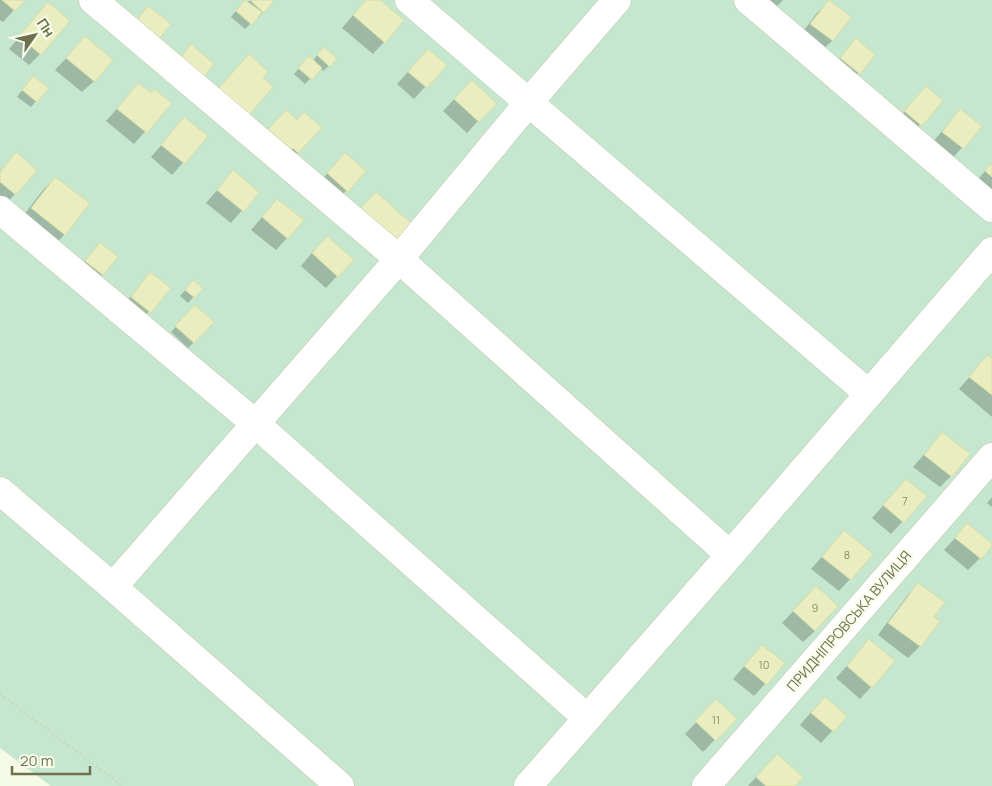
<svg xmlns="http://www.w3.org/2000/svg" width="992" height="786" font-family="Manrope,sans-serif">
<rect width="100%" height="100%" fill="#f4fae6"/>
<!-- green -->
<path fill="#c5e6cf" d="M0 0H992V786H51L0 748Z"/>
<!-- shadow -->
<path fill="#0003" d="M0 0H23L3 22 0 20Z
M251 0H269L263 12 258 18 257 17 245 29 231 17 240 6Z
M366 0H378L384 42 373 54 342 28Z
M752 0H783L769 15Z
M829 2 849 17 832 41 820 52 799 37 817 13Z
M37 16 40 54 29 65 9 49Z
M85 38 94 81 82 92 55 70Z
M856 40 874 55 847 85 829 70Z
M428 50 445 65 414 99 397 84Z
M318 54 329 66 323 71 320 68 305 84 294 74 303 64 313 61Z
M28 83 47 88 31 107 17 97Z
M138 85 150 94 170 103 134 144 106 121Z
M926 88 941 101 909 137 893 124Z
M460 93 478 121 467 133 443 111Z
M960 110 981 126 951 160 931 144Z
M184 119 206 136 172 175 151 157Z
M297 121 320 128 286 164Z
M16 154 15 194 4 206 0 203V171Z
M992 163V199L974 184Z
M334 166 364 171 335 203 316 186Z
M233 172 258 192 231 223 206 203Z
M55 178 65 234 53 246 20 220 43 190Z
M277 200 287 238 276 250 251 230Z
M315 249 337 276 326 288 301 266Z
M94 250 102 274 96 280 80 267Z
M151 273 169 288 138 324 120 309Z
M188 287 201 288 188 303 180 296Z
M195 306 194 342 188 348 171 332Z
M987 357 992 361V417L959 389Z
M942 434 951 476 940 487 913 467Z
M906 480 925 497 891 534 872 518Z
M992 497V507L987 503Z
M967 525 980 558 968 570 944 550Z
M844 532 850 579 839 591 811 569Z
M918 584 920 646 908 658 878 635 907 596Z
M816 587 815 631 803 642 782 623Z
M869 641 871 687 860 699 836 678Z
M762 646 783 664 754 696 733 679Z
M813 710 845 717 821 743 800 725Z
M705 713 735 719 703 752 685 734Z
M777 755 794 786H748L765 767Z"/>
<!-- building -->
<path fill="#e9edc0" stroke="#dadea2" d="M2 0H25L15 11Z
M245 0 262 12 252 25 236 11Z
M250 0H271L273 2 264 13Z
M366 0H380L404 20 385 43 353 15Z
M829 0 851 17 833 41 810 24Z
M48 2 70 21 41 55 19 36Z
M148 6 171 24 159 39 137 20Z
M85 36 113 60 95 82 66 58Z
M856 38 875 55 860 74 840 58Z
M191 44 214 64 203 78 180 59Z
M324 47 337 58 330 67 317 55Z
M428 49 447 65 427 88 408 72Z
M249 54 268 72 263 78 273 87 248 116 218 89Z
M309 56 322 68 312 80 298 68Z
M33 76 49 88 37 102 22 90Z
M472 80 497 104 479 122 454 99Z
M138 83 151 93 154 89 172 103 147 133 117 109Z
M926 86 943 101 922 126 904 111Z
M960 109 982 126 964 149 942 132Z
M286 110 297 120 304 112 322 128 298 153 293 148 289 152 267 131Z
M184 117 208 136 185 164 161 145Z
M16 152 37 170 16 195 0 182V172Z
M345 153 366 171 348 192 327 173Z
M992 163V177L985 171Z
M233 170 259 192 244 212 217 190Z
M55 177 90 203 65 235 31 208Z
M376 192 411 223 395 242 359 210Z
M277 199 304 220 288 239 262 217Z
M327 236 354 260 338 277 312 253Z
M100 242 118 257 103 275 85 261Z
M150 272 171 288 151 313 131 297Z
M193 280 203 288 195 298 185 290Z
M195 305 214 322 194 343 175 326Z
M987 355 992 359V395L969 377Z
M942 432 970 454 952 477 924 455Z
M906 479 927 496 904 523 883 505Z
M967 523 992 544V546L981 559 955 538Z
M844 530 873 554 851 580 822 557Z
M918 583 945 602 934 617 940 621 921 647 888 623Z
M816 586 838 606 815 631 793 611Z
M869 639 895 661 872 688 847 666Z
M762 645 785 663 767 685 744 666Z
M825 697 847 716 834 732 811 713Z
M716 699 737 719 716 741 695 721Z
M777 754 803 777 795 786H766L756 777Z"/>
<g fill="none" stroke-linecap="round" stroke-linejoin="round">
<defs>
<path id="minor" d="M93 0 399 259 730 555
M409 0 869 394
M748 0 992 208
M0 210 256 424 587 718
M0 491 113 587 340 786
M113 587 399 259 529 102 617 0
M528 786 730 555 992 251
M706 786 992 457"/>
</defs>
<!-- minor casing -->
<use href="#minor" stroke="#c4c8ab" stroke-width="29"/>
<!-- path -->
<path stroke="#ced2a3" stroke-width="3" stroke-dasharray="1 4" stroke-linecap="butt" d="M0 694 123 786"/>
<!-- minor -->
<use href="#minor" stroke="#fff" stroke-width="28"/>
</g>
<g text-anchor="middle" stroke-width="5" stroke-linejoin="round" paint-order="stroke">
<!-- number labels -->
<g font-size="11" fill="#8e906a">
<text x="905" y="505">7</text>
<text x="847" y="559">8</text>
<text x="815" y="612">9</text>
<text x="764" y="669">10</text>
<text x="716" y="724">11</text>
</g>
<!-- street labels -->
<g font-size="14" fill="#6f714d" stroke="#f8fdec">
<text transform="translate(849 621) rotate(-49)" y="5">ПРИДНІПРОВСЬКА ВУЛИЦЯ</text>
</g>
</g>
<!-- north arrow -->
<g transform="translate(35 35) rotate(56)" stroke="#f8fdec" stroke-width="4" paint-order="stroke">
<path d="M0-4L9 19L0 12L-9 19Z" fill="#6f714d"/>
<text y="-8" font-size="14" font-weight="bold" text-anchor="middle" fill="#6f714d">Пн</text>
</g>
<!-- scale -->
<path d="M12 766v8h78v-8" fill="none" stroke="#6f714d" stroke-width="2.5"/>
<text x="20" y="766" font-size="15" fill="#6f714d" stroke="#f8fdec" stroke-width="4" paint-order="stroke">20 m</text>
</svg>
